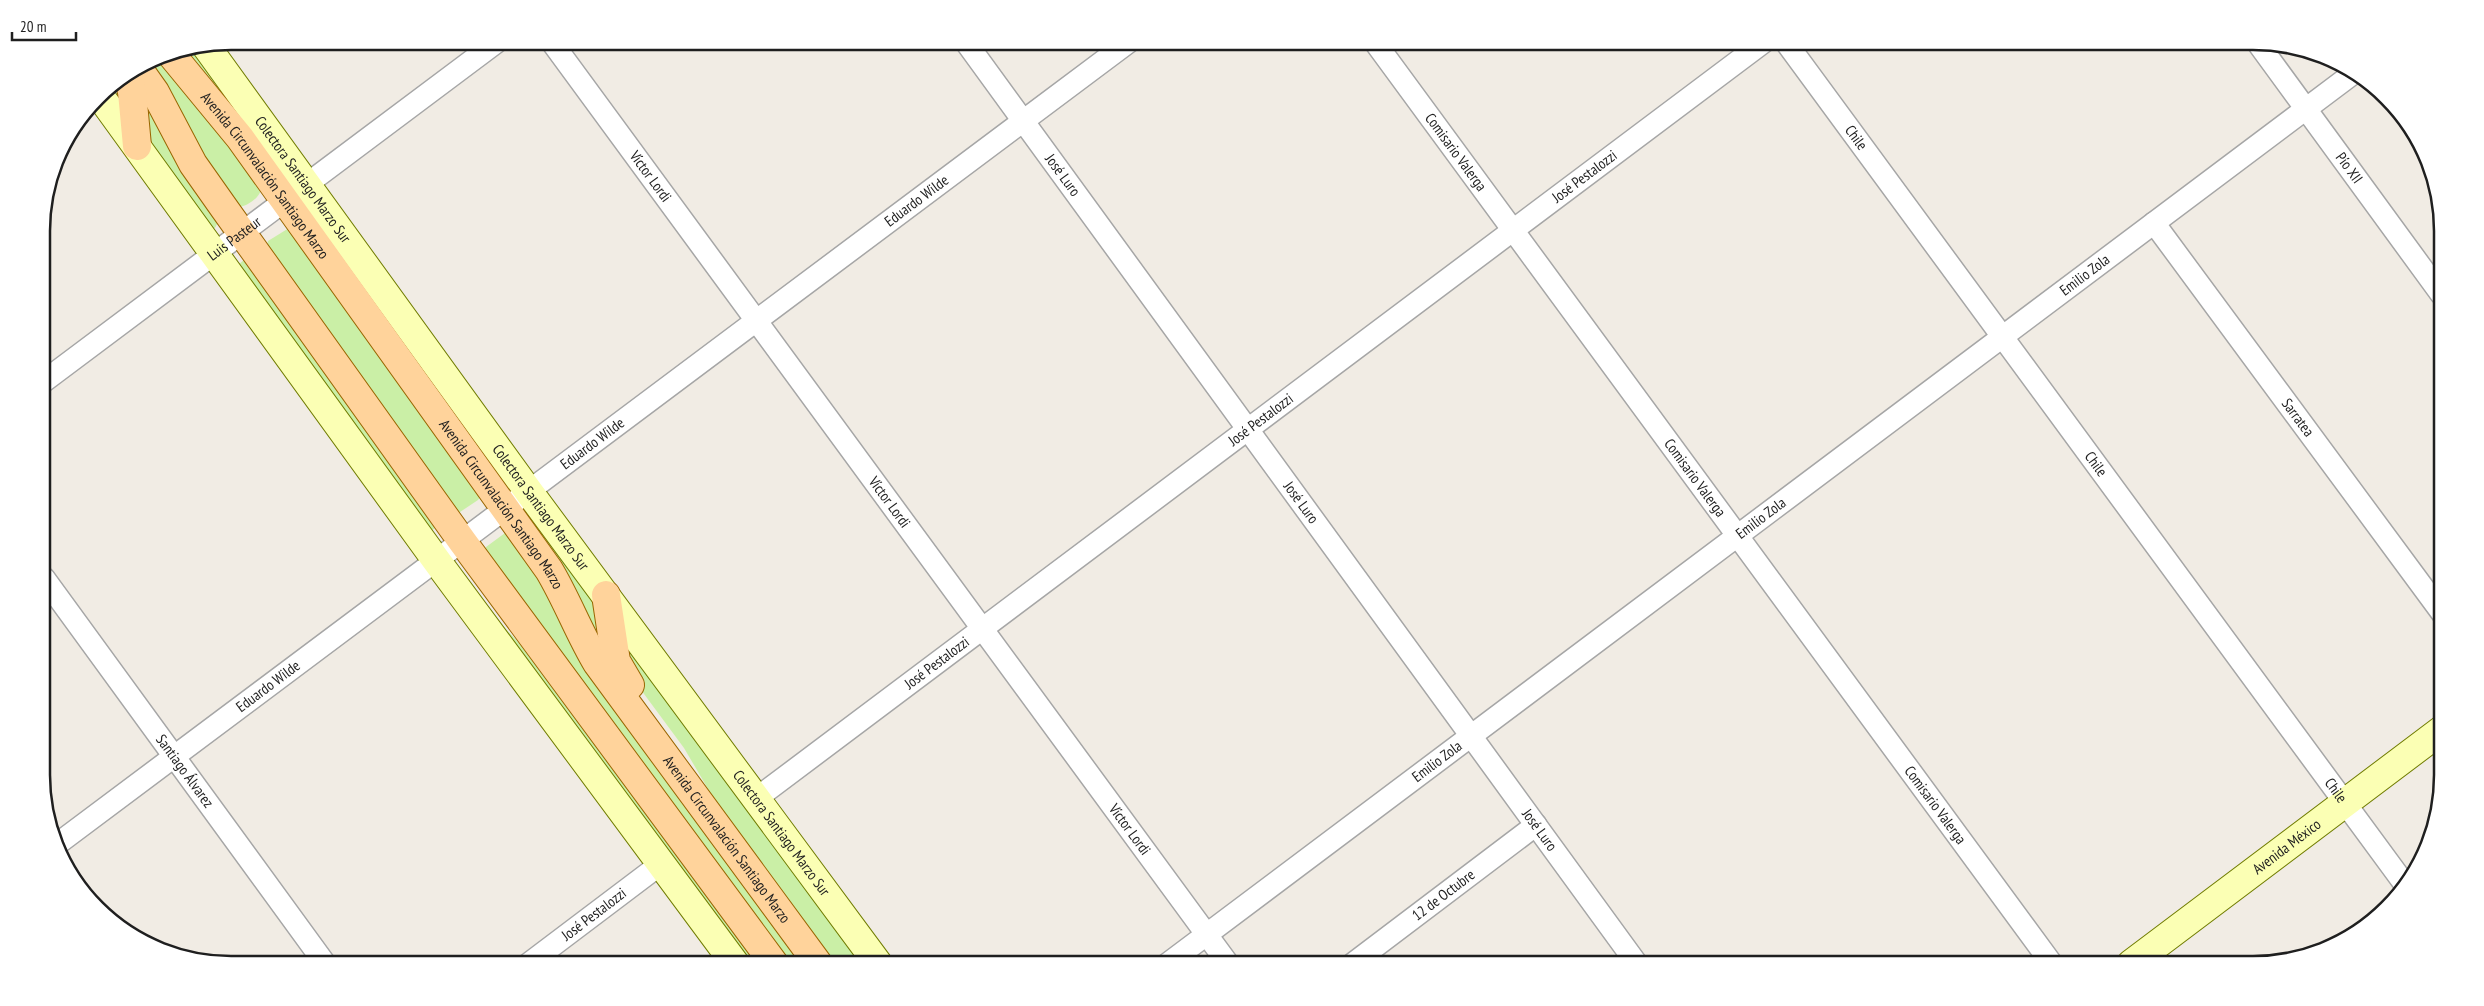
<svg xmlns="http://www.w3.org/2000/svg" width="2484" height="1006" font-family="'PT Sans Narrow',sans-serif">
<rect width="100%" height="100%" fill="#f1ece4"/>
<!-- grass -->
<path fill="#caefa6" d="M196 48 252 130 181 51Z
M158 56 212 122 261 189C260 198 246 207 238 207L201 154 148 62Z
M142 97 218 222 215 228 210 229 149 146Z
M289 228 481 496 478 500 460 512 458 513 267 246 268 241Z
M245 259 436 527 430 532 238 265Z
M529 515 593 597 605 652 526 518Z
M505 533H507L806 965H789L489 559 484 551 486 547Z
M493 615 541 667 761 965H745Z
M618 628 869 965H832L731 828 684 748 630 675Z"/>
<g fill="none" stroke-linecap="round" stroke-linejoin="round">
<defs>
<g id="street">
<path id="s1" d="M551 41 1229 965"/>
<path id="s2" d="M965 41 1637 964"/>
<path id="s3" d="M1374 41 2052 964"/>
<path id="s4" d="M1785 41 2406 886"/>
<path id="s5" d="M2257 42 2441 294"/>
<path id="s6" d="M2154 223 2442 613"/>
<path id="s7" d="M43 382 498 41"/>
<path id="s8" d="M44 578 326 965"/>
<path id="s9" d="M757 798 1765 41"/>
<path id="s10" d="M56 845 1130 41"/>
<path id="s11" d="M527 965 662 863"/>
<path id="s12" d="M1166 965 2355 72"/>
<path id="s13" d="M1351 965 1536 825"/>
</g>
<g id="secondary">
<path id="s14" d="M206 46 529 492 879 965"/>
<path d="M100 96 436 560 736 965"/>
<path id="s15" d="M2131 964 2443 729"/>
</g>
<g id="primary">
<path id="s16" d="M170 53 240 138 549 570C567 600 579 633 597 663L819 965"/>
<path d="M138 68 155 92 193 164 224 208 462 541 775 965"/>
<path d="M128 75 132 92 137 146"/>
<path d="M606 595 616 661 630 685"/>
</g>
</defs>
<!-- street casing -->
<use href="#street" stroke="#a6a6a6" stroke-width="24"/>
<!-- secondary casing -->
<use href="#secondary" stroke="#707c00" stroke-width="30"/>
<!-- primary casing -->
<use href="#primary" stroke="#9a6600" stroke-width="30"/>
<!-- street -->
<use href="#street" stroke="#fff" stroke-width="21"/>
<!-- secondary -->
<use href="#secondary" stroke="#fbffb4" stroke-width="28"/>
<!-- primary -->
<use href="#primary" stroke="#ffd39b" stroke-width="28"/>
</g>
<g text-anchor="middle" stroke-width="4" stroke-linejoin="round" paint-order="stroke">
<!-- street labels -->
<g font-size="15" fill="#1f1f1f" stroke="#fff">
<text dy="5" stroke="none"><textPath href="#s4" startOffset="120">Chile</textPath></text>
<text dy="5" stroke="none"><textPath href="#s3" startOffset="138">Comisario Valerga</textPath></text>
<text dy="5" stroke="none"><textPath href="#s5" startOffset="156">Pío XII</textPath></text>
<text dy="5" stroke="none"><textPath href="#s2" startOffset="166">José Luro</textPath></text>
<text dy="5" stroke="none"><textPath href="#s16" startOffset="155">Avenida Circunvalación Santiago Marzo</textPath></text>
<text dy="5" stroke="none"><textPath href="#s1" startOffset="168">Víctor Lordi</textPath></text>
<text dy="5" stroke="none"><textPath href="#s9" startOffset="1035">José Pestalozzi</textPath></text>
<text dy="5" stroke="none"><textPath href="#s14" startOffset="165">Colectora Santiago Marzo Sur</textPath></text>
<text dy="5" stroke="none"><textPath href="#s10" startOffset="1075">Eduardo Wilde</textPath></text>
<text dy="5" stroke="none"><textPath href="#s7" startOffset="239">Luis Pasteur</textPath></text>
<text dy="5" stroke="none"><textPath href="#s12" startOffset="1149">Emilio Zola</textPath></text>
<text dy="5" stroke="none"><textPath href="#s6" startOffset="242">Sarratea</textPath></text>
<text dy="5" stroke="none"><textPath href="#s9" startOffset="630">José Pestalozzi</textPath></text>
<text dy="5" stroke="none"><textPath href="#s10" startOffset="670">Eduardo Wilde</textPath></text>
<text dy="5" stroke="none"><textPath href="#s4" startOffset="525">Chile</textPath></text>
<text dy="5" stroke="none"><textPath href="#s3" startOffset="542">Comisario Valerga</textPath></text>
<text dy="5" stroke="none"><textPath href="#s1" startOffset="572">Víctor Lordi</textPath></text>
<text dy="5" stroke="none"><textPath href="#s2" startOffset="571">José Luro</textPath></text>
<text dy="5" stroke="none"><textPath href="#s16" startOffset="560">Avenida Circunvalación Santiago Marzo</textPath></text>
<text dy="5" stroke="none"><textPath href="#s14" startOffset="570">Colectora Santiago Marzo Sur</textPath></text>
<text dy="5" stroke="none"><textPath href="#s12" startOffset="744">Emilio Zola</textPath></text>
<text dy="5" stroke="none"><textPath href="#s9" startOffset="225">José Pestalozzi</textPath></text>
<text dy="5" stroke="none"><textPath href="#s10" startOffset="265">Eduardo Wilde</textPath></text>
<text dy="5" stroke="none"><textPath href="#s12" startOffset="339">Emilio Zola</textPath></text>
<text dy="5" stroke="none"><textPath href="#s8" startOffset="239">Santiago Álvarez</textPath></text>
<text dy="5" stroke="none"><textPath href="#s4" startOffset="930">Chile</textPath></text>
<text dy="5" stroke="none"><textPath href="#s3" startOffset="948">Comisario Valerga</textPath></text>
<text dy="5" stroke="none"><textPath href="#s1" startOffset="978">Víctor Lordi</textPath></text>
<text dy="5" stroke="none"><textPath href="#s2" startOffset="976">José Luro</textPath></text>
<text dy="5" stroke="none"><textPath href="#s14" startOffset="975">Colectora Santiago Marzo Sur</textPath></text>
<text dy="5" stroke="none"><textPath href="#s16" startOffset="965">Avenida Circunvalación Santiago Marzo</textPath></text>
<text dy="5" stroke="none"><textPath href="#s15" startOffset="195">Avenida México</textPath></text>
<text dy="5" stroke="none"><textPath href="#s13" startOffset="116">12 de Octubre</textPath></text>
<text dy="5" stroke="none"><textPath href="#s11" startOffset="84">José Pestalozzi</textPath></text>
</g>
</g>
<!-- crop -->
<path d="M0 0H2484V1006H0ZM231 50H2253A181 181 0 0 1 2434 231V775A181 181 0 0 1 2253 956H231A181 181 0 0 1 50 775V231A181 181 0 0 1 231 50Z" fill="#fff" fill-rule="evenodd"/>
<path fill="none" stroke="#1f1f1f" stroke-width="2.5" d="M231 50H2253A181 181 0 0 1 2434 231V775A181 181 0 0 1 2253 956H231A181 181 0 0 1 50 775V231A181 181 0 0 1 231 50Z"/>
<!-- scale -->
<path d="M12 32v8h64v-8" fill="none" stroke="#1f1f1f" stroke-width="2.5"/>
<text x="20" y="32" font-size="15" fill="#1f1f1f" stroke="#ffffff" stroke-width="4" paint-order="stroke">20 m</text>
</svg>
